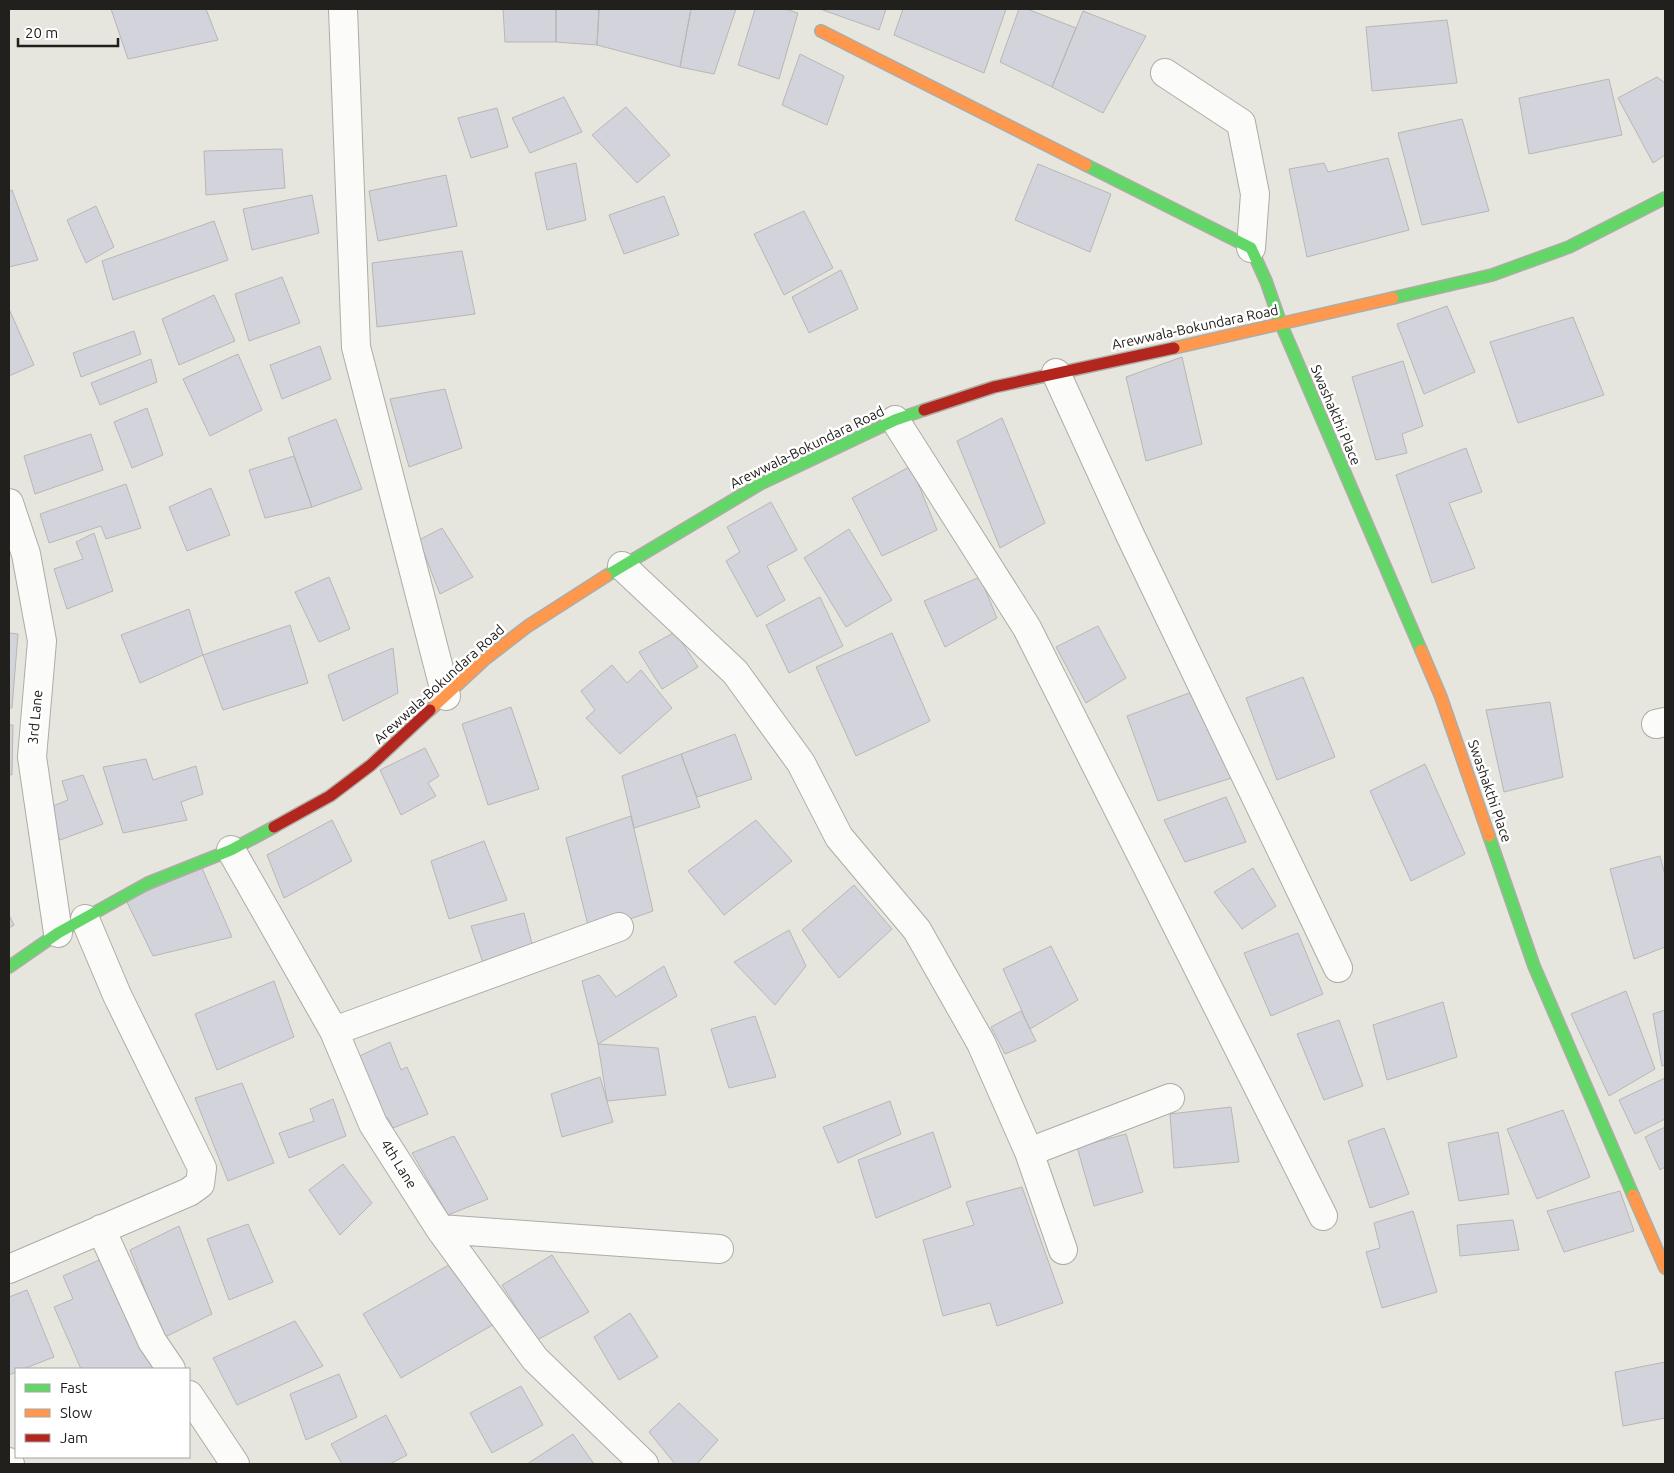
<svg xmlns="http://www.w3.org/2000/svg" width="1674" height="1473" font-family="Ubuntu,sans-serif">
<rect width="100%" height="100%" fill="#e6e5de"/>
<!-- building -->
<path fill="#d3d3dc" stroke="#b7b7b6" d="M111 9H206L218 40 128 59Z
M503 9H556V42H505Z
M556 9H599L597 45 556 42Z
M599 9H691L680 67 597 45Z
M691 9H736L714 74 680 67Z
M755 9H785L798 13 779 79 738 65Z
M820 9H886L879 30Z
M903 9H1006L984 73 894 35Z
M1019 9H1027L1076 28 1052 87 1000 62Z
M1083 11 1146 36 1103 113 1052 87Z
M1447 20 1457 83 1372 91 1366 27Z
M800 54 844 76 827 125 782 105Z
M1657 77 1665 83V155L1653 163 1618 98Z
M1609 79 1622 135 1529 154 1519 98Z
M564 97 582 132 530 153 512 118Z
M626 107 670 155 637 183 592 135Z
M497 108 508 147 471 158 458 118Z
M1462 119 1489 211 1422 225 1398 133Z
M282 149 285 188 206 195 204 151Z
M1388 158 1409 230 1307 257 1289 169 1324 163 1328 172Z
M576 163 586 220 547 230 535 173Z
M1038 164 1111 194 1090 252 1015 220Z
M446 175 457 226 378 241 369 191Z
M12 190 38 260 9 267V191Z
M312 195 319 233 252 250 243 209Z
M664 196 679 235 624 254 609 215Z
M96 206 114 247 86 263 67 220Z
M804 211 833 268 784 295 754 234Z
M214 221 228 260 113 300 102 261Z
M462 251 475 314 377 327 372 263Z
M841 270 858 309 809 333 792 297Z
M282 277 300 323 249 341 235 294Z
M214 295 235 341 179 365 162 319Z
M1447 306 1475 372 1424 394 1397 324Z
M9 309 34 365 9 376Z
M1573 317 1604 395 1518 423 1490 342Z
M134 331 141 354 81 377 73 353Z
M320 346 331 379 282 399 270 365Z
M238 354 262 410 210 436 183 379Z
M1182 357 1202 444 1146 461 1126 377Z
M151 359 157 382 100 405 91 383Z
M1403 361 1423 426 1402 434 1407 453 1376 460 1352 377Z
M445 389 462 448 409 467 390 399Z
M147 408 163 455 132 468 114 422Z
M1002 418 1045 523 1000 548 957 441Z
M336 419 362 489 312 507 288 438Z
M91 434 103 470 35 494 24 456Z
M1466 448 1482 492 1449 503 1475 568 1432 583 1396 475Z
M294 456 312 507 265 518 249 470Z
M911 466 937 530 882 556 852 498Z
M126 484 141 528 106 539 101 526 49 543 40 514Z
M211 488 230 535 187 551 169 507Z
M771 502 797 550 767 566 785 600 757 617 726 561 740 552 727 527Z
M442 528 473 577 440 594 419 540Z
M849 529 892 600 846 627 804 558Z
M94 533 113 591 67 609 54 569 83 559 76 542Z
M329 577 350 629 319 642 295 592Z
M980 577 997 618 945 647 924 601Z
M820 597 843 646 789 673 766 625Z
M189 609 203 655 140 683 121 635Z
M290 625 308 683 223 710 203 655Z
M1098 626 1126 678 1086 703 1056 647Z
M675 632 698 667 662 689 639 652Z
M9 633 18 634 12 708H9Z
M892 633 930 721 856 756 816 667Z
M393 648 398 693 343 721 328 675Z
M612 665 627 683 641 670 672 708 620 754 586 718 595 710 581 691Z
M1303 677 1335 757 1277 780 1246 698Z
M1200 689 1235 777 1158 801 1127 716Z
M1550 702 1563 777 1504 792 1486 710Z
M511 707 539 789 488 805 462 724Z
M9 725H13L12 775 9 774Z
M735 734 752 779 697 797 681 754Z
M425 748 439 776 428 783 436 796 401 815 380 770Z
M681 754 700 807 634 828 622 776Z
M146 759 153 780 196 766 203 794 181 802 187 820 123 833 103 767Z
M1425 764 1465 854 1411 881 1370 791Z
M83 775 103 824 60 840 48 808 68 800 62 781Z
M1226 797 1246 842 1185 862 1164 820Z
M631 816 653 911 590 933 566 838Z
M332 820 352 861 284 898 267 855Z
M756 820 792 861 724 915 688 871Z
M484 841 507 900 449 919 431 861Z
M1660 856 1665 875V947L1634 959 1610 869Z
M202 868 232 937 153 956 126 900Z
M1253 868 1276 906 1242 929 1214 892Z
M854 885 892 929 839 978 802 930Z
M524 913 535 955 485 969 471 926Z
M9 915 14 925 9 928Z
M789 930 806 966 775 1005 734 962Z
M1298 933 1323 994 1271 1016 1244 953Z
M1051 946 1078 1000 1030 1029 1003 969Z
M664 966 677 996 598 1044 582 981 599 975 616 997Z
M274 981 294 1037 217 1070 195 1014Z
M1626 991 1655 1069 1609 1096 1571 1014Z
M1443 1002 1457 1057 1387 1080 1373 1025Z
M1665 1010V1065L1662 1066 1653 1014Z
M1021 1011 1036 1041 1005 1054 991 1027Z
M755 1016 776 1077 729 1088 711 1029Z
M1339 1020 1363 1086 1324 1100 1297 1034Z
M390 1042 401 1070 407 1067 428 1114 393 1128 388 1118 381 1121 355 1058Z
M598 1044 658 1048 666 1095 607 1101Z
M600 1077 613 1122 562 1137 551 1094Z
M1665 1078V1119L1635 1134 1619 1100Z
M242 1083 274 1163 228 1181 195 1098Z
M333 1099 346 1136 289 1158 279 1133 314 1121 310 1109Z
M890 1101 901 1134 838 1163 823 1127Z
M1231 1107 1239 1162 1174 1168 1170 1114Z
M1563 1110 1590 1177 1537 1199 1507 1129Z
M1665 1127V1167L1660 1170 1645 1137Z
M1384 1128 1409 1194 1370 1208 1348 1141Z
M933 1132 951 1187 876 1218 858 1160Z
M1498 1132 1509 1194 1459 1201 1448 1143Z
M1126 1134 1143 1192 1094 1206 1077 1147Z
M454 1136 488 1199 448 1215 412 1153Z
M343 1164 372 1203 340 1235 309 1190Z
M1022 1187 1063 1303 997 1326 990 1303 943 1316 923 1240 974 1225 966 1202Z
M1620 1191 1634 1231 1564 1252 1547 1211Z
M1413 1211 1437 1292 1382 1308 1366 1252 1380 1248 1374 1223Z
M1513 1220 1519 1250 1460 1256 1457 1225Z
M248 1224 273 1282 229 1300 207 1239Z
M179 1226 212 1314 163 1338 130 1250Z
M552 1255 589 1312 537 1340 502 1285Z
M106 1257 155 1369H81L54 1307 73 1299 63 1276Z
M454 1262 496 1323 401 1378 363 1314Z
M27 1290 54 1357 23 1369H16V1372L9 1375V1297Z
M630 1313 658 1357 619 1380 594 1337Z
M295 1321 323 1366 237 1405 213 1358Z
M1665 1362V1418L1623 1426 1615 1372Z
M339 1374 357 1417 306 1440 290 1394Z
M521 1386 543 1425 492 1453 470 1413Z
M679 1403 718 1440 697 1464H675L649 1432Z
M386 1415 407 1455 390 1464H342L331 1444Z
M573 1434 594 1464H527Z"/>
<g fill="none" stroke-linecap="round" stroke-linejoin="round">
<defs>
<path id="street" d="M343 9 356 347 446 696
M1165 73 1241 123 1255 194 1251 248
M1056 373 1131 537 1338 968
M895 420 1027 628 1323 1216
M9 503 26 554 42 641 32 757 58 933
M622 566 735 672 801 763 839 837 917 930 981 1043 1029 1152 1063 1250
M1656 724 1665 722
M231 850 334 1031 373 1124 440 1229 719 1249
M334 1031 619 927
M1029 1152 1170 1098
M101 1229 152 1341 171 1369
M440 1229 535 1359 644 1464
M9 1269 189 1192 200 1184 202 1168 117 995 85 919
M189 1395 235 1464
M9 1462 10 1464"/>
<path id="fast" d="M1086 165 1251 248 1266 281 1281 324 1421 650
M1393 298 1492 275 1569 247 1665 198
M606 576 760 484 895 420 924 410
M1489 836 1534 966 1633 1195
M9 967 58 933 148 883 231 850 274 827"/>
<path id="slow" d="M821 31 1086 165
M1174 348 1393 298
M1421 650 1441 697 1489 836
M430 710 484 660 528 626 606 576
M1633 1195 1665 1268"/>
<path id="jam" d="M924 410 994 387 1174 348
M274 827 330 796 371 765 430 710"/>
</defs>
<!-- street casing -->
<use href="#street" stroke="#adaca6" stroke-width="30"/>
<!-- fast casing -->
<use href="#fast" stroke="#adaca6" stroke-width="14"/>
<!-- slow casing -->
<use href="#slow" stroke="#adaca6" stroke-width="14"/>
<!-- jam casing -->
<use href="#jam" stroke="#adaca6" stroke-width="14"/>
<!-- street -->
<use href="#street" stroke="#fbfbfa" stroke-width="28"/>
<!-- fast -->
<use href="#fast" stroke="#63d668" stroke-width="11"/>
<!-- slow -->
<use href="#slow" stroke="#ff974d" stroke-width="11"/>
<!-- jam -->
<use href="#jam" stroke="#b3261e" stroke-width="11"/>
</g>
<g text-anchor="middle" stroke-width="5" stroke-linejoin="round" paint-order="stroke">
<!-- street labels -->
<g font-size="14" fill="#22201d" stroke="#fff">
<text transform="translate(1195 327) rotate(-12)" y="5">Arewwala-Bokundara Road</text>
<text transform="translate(1336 415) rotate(67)" y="5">Swashakthi Place</text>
<text transform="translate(807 447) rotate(-26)" y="5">Arewwala-Bokundara Road</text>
<text transform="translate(439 684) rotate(-42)" y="5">Arewwala-Bokundara Road</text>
<text transform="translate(35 717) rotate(-85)" y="5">3rd Lane</text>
<text transform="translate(1490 791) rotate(71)" y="5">Swashakthi Place</text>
<text transform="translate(399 1164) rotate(58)" y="5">4th Lane</text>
</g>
</g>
<!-- border -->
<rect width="1674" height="1473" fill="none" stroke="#22201d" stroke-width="20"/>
<!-- legend -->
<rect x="15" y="1368" width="175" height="90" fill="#ffffff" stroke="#a7a6a5"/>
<rect x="25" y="1384" width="25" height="8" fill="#63d668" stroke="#a7a6a5"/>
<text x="60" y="1393" font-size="15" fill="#22201d">Fast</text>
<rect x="25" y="1409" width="25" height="8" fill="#ff974d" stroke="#a7a6a5"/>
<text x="60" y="1418" font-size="15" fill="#22201d">Slow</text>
<rect x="25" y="1434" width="25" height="8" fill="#b3261e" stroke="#a7a6a5"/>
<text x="60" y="1443" font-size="15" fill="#22201d">Jam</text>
<!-- scale -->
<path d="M18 38v8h100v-8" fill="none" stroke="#22201d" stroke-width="2.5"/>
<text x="25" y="38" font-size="15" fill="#22201d" stroke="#ffffff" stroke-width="4" paint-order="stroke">20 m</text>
</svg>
